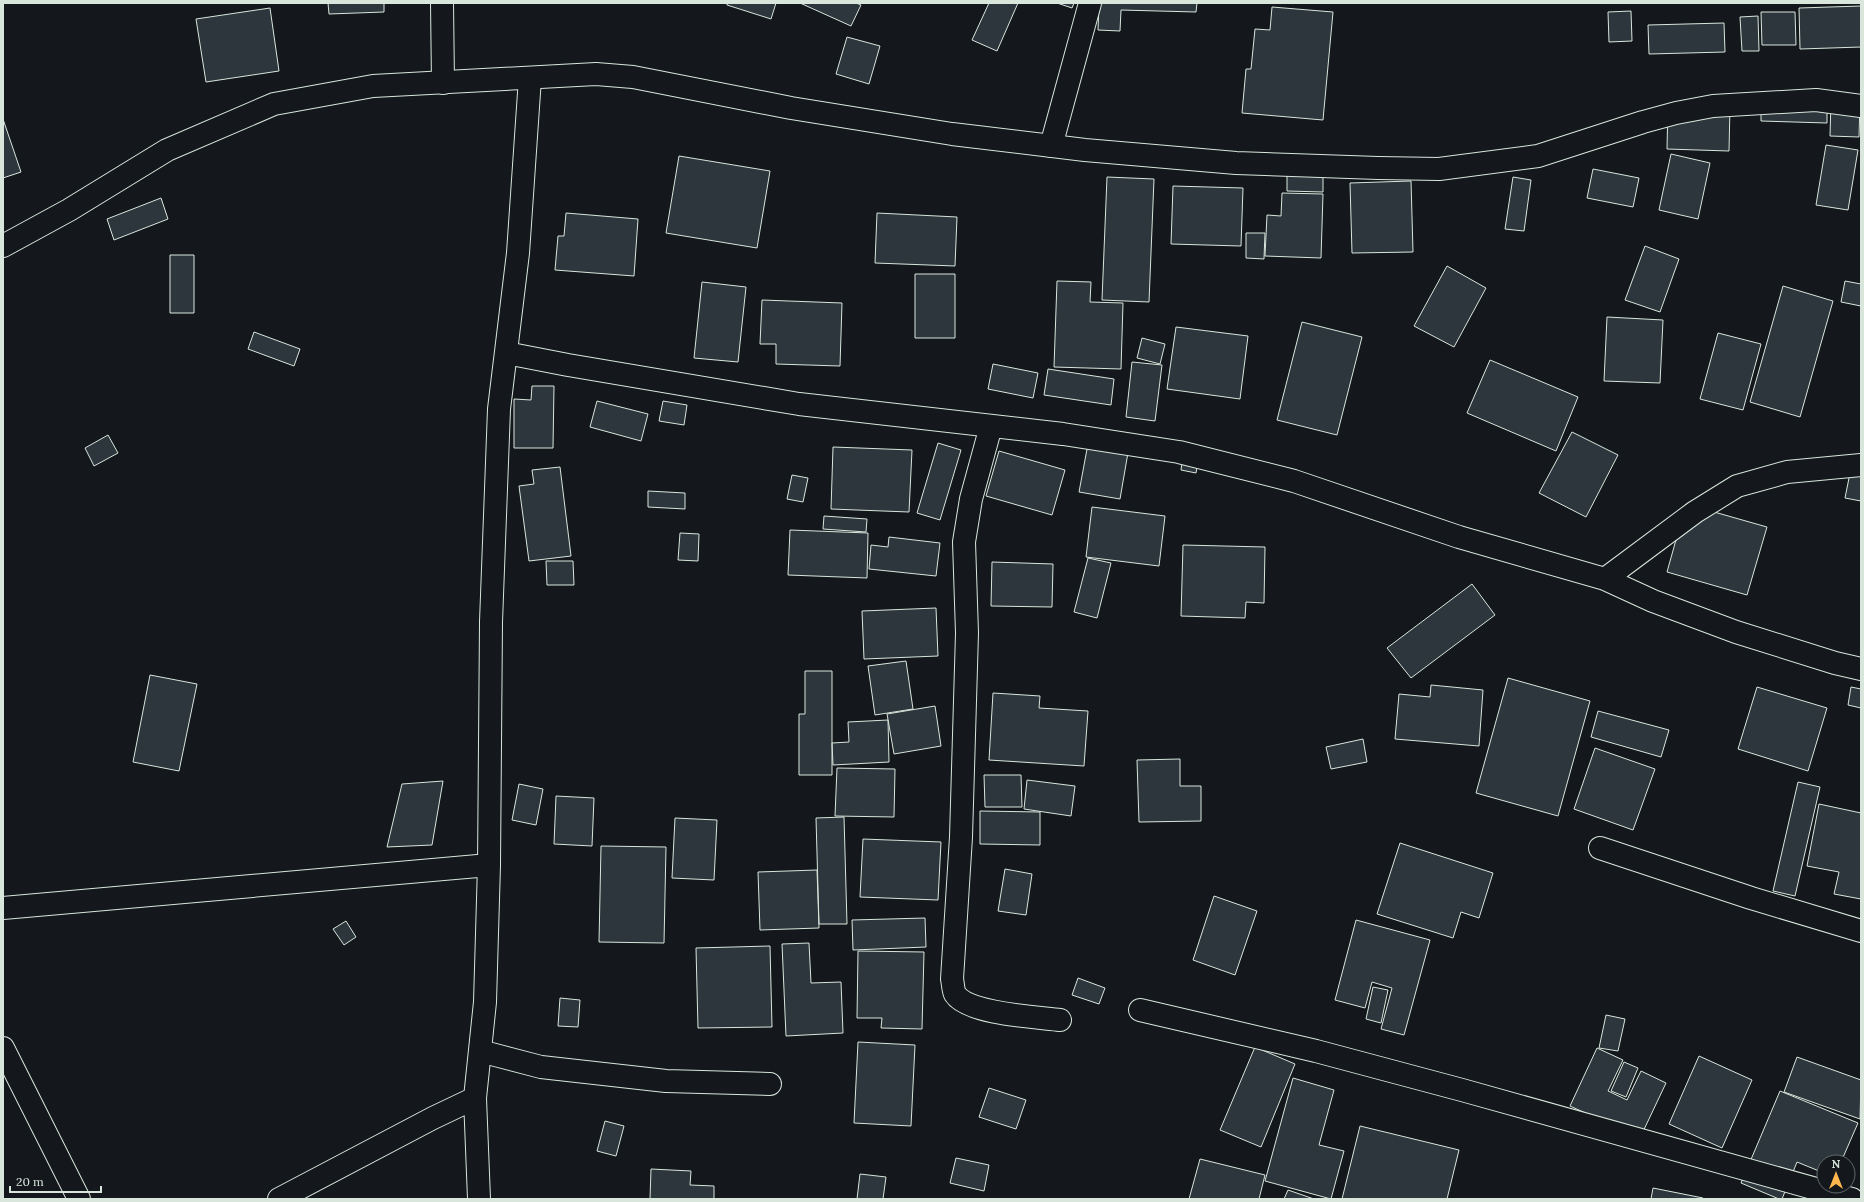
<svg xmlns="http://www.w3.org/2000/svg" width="1864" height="1202" font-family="Lora,serif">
<rect width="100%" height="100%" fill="#14181c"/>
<!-- building -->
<path fill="#2c363c" stroke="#d8e6dc" d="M328 3H384V12L329 14Z
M727 3H776L771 19 727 5Z
M800 3H856L861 5 851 26Z
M989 3H1018L997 51 972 40Z
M1057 3H1074L1072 8Z
M1099 3H1197L1196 12 1121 10 1120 31 1098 30Z
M1861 6V47L1800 49 1799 8Z
M1272 7 1333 12 1323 120 1242 113 1246 69H1251L1255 29 1270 30Z
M270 8 279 71 206 82 196 19Z
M1631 11 1632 41 1609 42 1608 12Z
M1761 12H1795L1796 45H1762Z
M1758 16 1759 51H1742L1740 17Z
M1724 23 1725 52 1649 54 1648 25Z
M847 37 880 46 869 84 836 74Z
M1761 97 1827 99V123L1761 121Z
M1831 101 1860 102 1859 137 1830 136Z
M1668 104 1730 106 1729 151 1667 149Z
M3 119 21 172 3 178Z
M1826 145 1858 150 1848 210 1816 205Z
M1671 154 1710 163 1698 219 1659 210Z
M679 156 770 171 757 248 666 233Z
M1593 169 1639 178 1633 207 1587 198Z
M1287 172 1323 173V192L1287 191Z
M1107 177 1154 179 1149 302 1102 300Z
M1513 177 1531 180 1524 231 1505 229Z
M1411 181 1413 252 1352 253 1350 183Z
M1173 186 1243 188 1241 246 1171 244Z
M1282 193 1323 194 1321 258 1265 256 1267 215 1281 216Z
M161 198 168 219 114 240 107 219Z
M566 213 638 219 634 276 555 270 558 236H564Z
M877 213 957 217 955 266 875 263Z
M1246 233H1265L1264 259 1246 258Z
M1645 246 1679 259 1660 312 1625 300Z
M170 255H194V313H170Z
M1447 266 1486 288 1454 347 1414 326Z
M915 274H955V338H915Z
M1057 281 1091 282 1090 302 1123 303 1121 369 1054 367Z
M1845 281 1861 284V306L1841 302Z
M702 282 746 287 738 362 694 358Z
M1783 286 1833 301 1800 417 1750 402Z
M762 300 842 303 840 366 776 364V344H760Z
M1607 317 1663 320 1660 383 1604 381Z
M1302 322 1362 337 1337 435 1277 420Z
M1176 327 1248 336 1240 399 1167 389Z
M254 332 300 349 294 366 248 349Z
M1718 333 1761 344 1743 410 1700 399Z
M1142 338 1165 344 1160 364 1137 358Z
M1490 360 1578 397 1556 451 1467 413Z
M1132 362 1162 365 1155 421 1126 417Z
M993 364 1038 373 1033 398 988 389Z
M1048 369 1114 379 1111 405 1044 395Z
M532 386H554L553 448H514V399L531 400Z
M597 401 648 414 641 441 590 427Z
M663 401 687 405 684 425 659 421Z
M1572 432 1618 455 1586 517 1539 493Z
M1090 433 1130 441 1120 499 1079 492Z
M108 435 118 453 94 466 85 448Z
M938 443 961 450 940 520 917 513Z
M833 447 912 450 909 512 831 509Z
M1184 448 1200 451 1196 473 1181 470Z
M999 451 1065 470 1052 515 986 496Z
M560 467 571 556 529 561 519 486 534 484 532 470Z
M1850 473 1861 475V501L1845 498Z
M792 475 808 478 803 502 787 499Z
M648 491 685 493V509L648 507Z
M1686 504 1767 527 1747 595 1667 572Z
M1092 507 1165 516 1159 566 1086 557Z
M824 516 867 519 866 532 823 529Z
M790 530 868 533 867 578 788 575Z
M680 533 699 534 698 561 678 560Z
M889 537 940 543 936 576 869 569 871 545 888 547Z
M1183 545 1265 547 1264 603 1246 602 1245 618 1181 616Z
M1088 558 1111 563 1097 618 1074 612Z
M546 561H573L574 585H547Z
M992 562 1053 564 1052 607 991 606Z
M1472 584 1495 615 1411 678 1387 648Z
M936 608 938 656 864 659 862 611Z
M906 661 913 709 875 715 868 666Z
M805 671H832V775H799V714H805Z
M150 675 197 684 179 771 133 762Z
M1508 678 1590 701 1558 816 1476 793Z
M1431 685 1483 690 1479 746 1395 739 1399 694 1430 697Z
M1757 687 1827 708 1808 771 1738 749Z
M1851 687 1861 689V708L1848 705Z
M993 693 1040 696 1039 708 1088 711 1084 766 989 760Z
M935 706 941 746 894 754 887 714Z
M1598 711 1669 730 1661 757 1591 737Z
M888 720 889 762 833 765 832 743 849 742 848 722Z
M1363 739 1367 762 1331 769 1326 747Z
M1595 748 1655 769 1633 830 1574 809Z
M1180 759V786H1201V821L1139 822 1137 760Z
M837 768 895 769 894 817 835 816Z
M984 775H1021L1022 807H985Z
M1027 780 1075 786 1071 816 1024 809Z
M443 781 432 845 387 847 402 784Z
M1798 782 1820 787 1795 896 1773 891Z
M519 784 543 789 536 825 512 820Z
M556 796 594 798 592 846 554 844Z
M1819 804 1861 813V899L1834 894 1839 872 1807 866Z
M980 811 1040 812V845L980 844Z
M844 817 847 924H819L816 818Z
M675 818 717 820 714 880 672 878Z
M863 839 941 842 938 900 860 897Z
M1400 843 1493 873 1479 918 1461 912 1453 938 1377 914Z
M601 846 666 847 664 943 599 942Z
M1005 869 1032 874 1026 915 998 911Z
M817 870 819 928 760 930 758 872Z
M1214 896 1257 911 1235 975 1193 960Z
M925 918 926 947 853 950 852 920Z
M1356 920 1430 940 1404 1035 1381 1029 1392 988 1372 982 1365 1008 1335 1000Z
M346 921 356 937 344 945 333 929Z
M809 943 811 983 841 982 843 1033 786 1036 782 944Z
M770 946 772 1027 698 1028 696 948Z
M858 951 924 952 922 1029 881 1028 882 1018H857Z
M1078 978 1105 988 1099 1004 1072 995Z
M1373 987 1388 990 1381 1023 1366 1019Z
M560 998 580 1000 578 1027 558 1026Z
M1606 1015 1625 1019 1618 1051 1599 1048Z
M858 1042 915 1045 911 1126 854 1123Z
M1255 1047 1295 1064 1261 1147 1220 1130Z
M1597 1048 1623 1060 1608 1091 1627 1100 1641 1071 1666 1083 1640 1138 1570 1106Z
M1699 1056 1752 1080 1722 1148 1669 1124Z
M1797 1057 1861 1080 1860 1119 1784 1092Z
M1624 1062 1638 1068 1626 1097 1611 1091Z
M1293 1078 1334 1090 1319 1145 1344 1151 1331 1199 1265 1181Z
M989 1088 1026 1100 1016 1129 979 1117Z
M1780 1091 1858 1123 1841 1162H1824V1173L1797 1162 1782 1199H1779L1741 1183Z
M605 1121 624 1126 616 1156 597 1151Z
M1360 1126 1459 1150 1447 1199H1342Z
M956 1158 989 1165 984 1191 950 1183Z
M1200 1159 1265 1175 1259 1199H1189Z
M651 1169 691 1171 690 1185 714 1186V1199H650Z
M860 1174 886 1177 883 1199H857Z
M1653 1188 1703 1198V1199H1651Z
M1288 1190 1314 1199H1284Z"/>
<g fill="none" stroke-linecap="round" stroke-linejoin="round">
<defs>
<path id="street" d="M442 3 443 83
M1051 146 1090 3
M506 353 568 365 799 404 1063 434 1179 452 1294 481 1459 537 1605 579 1653 601 1736 632 1835 663 1861 669
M991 426 971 499 964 542 967 633 961 837 952 979C953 983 953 990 955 994 968 1014 1036 1017 1060 1020
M1605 579 1695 512 1737 486 1787 472 1861 465
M1600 848 1751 898 1861 931
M3 908 489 865
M1140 1010 1316 1051 1462 1090 1852 1199
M3 1048 79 1199
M480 1051 541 1067 666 1081 770 1084
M279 1199 433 1118 475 1098
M479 1199 475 1098 485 1002 489 865 491 622 499 409 518 253 530 78"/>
<path id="secondary" d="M3 246 69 210 167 150 274 104 373 86 596 74 633 77 791 108 952 134 1085 150 1236 163 1378 168 1439 169 1538 156 1643 122 1676 113 1713 106 1816 100 1861 106"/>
</defs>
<!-- street casing -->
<use href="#street" stroke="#d8e6dc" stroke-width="24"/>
<!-- secondary casing -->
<use href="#secondary" stroke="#d8e6dc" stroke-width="24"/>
<!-- street -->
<use href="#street" stroke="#14181c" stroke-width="22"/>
<!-- secondary -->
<use href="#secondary" stroke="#14181c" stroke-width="22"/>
</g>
<!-- border -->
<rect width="1864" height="1202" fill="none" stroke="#d8e6dc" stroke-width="8"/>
<!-- north arrow -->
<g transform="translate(1836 1174)"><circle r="19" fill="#14181c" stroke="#626a69"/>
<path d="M0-3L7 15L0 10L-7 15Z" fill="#ffb74d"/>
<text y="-6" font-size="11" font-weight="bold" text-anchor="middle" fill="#d8e6dc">N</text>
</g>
<!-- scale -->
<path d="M10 1186v6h91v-6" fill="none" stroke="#d8e6dc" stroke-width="2"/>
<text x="16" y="1186" font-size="12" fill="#d8e6dc" stroke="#14181c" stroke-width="3" paint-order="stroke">20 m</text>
</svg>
